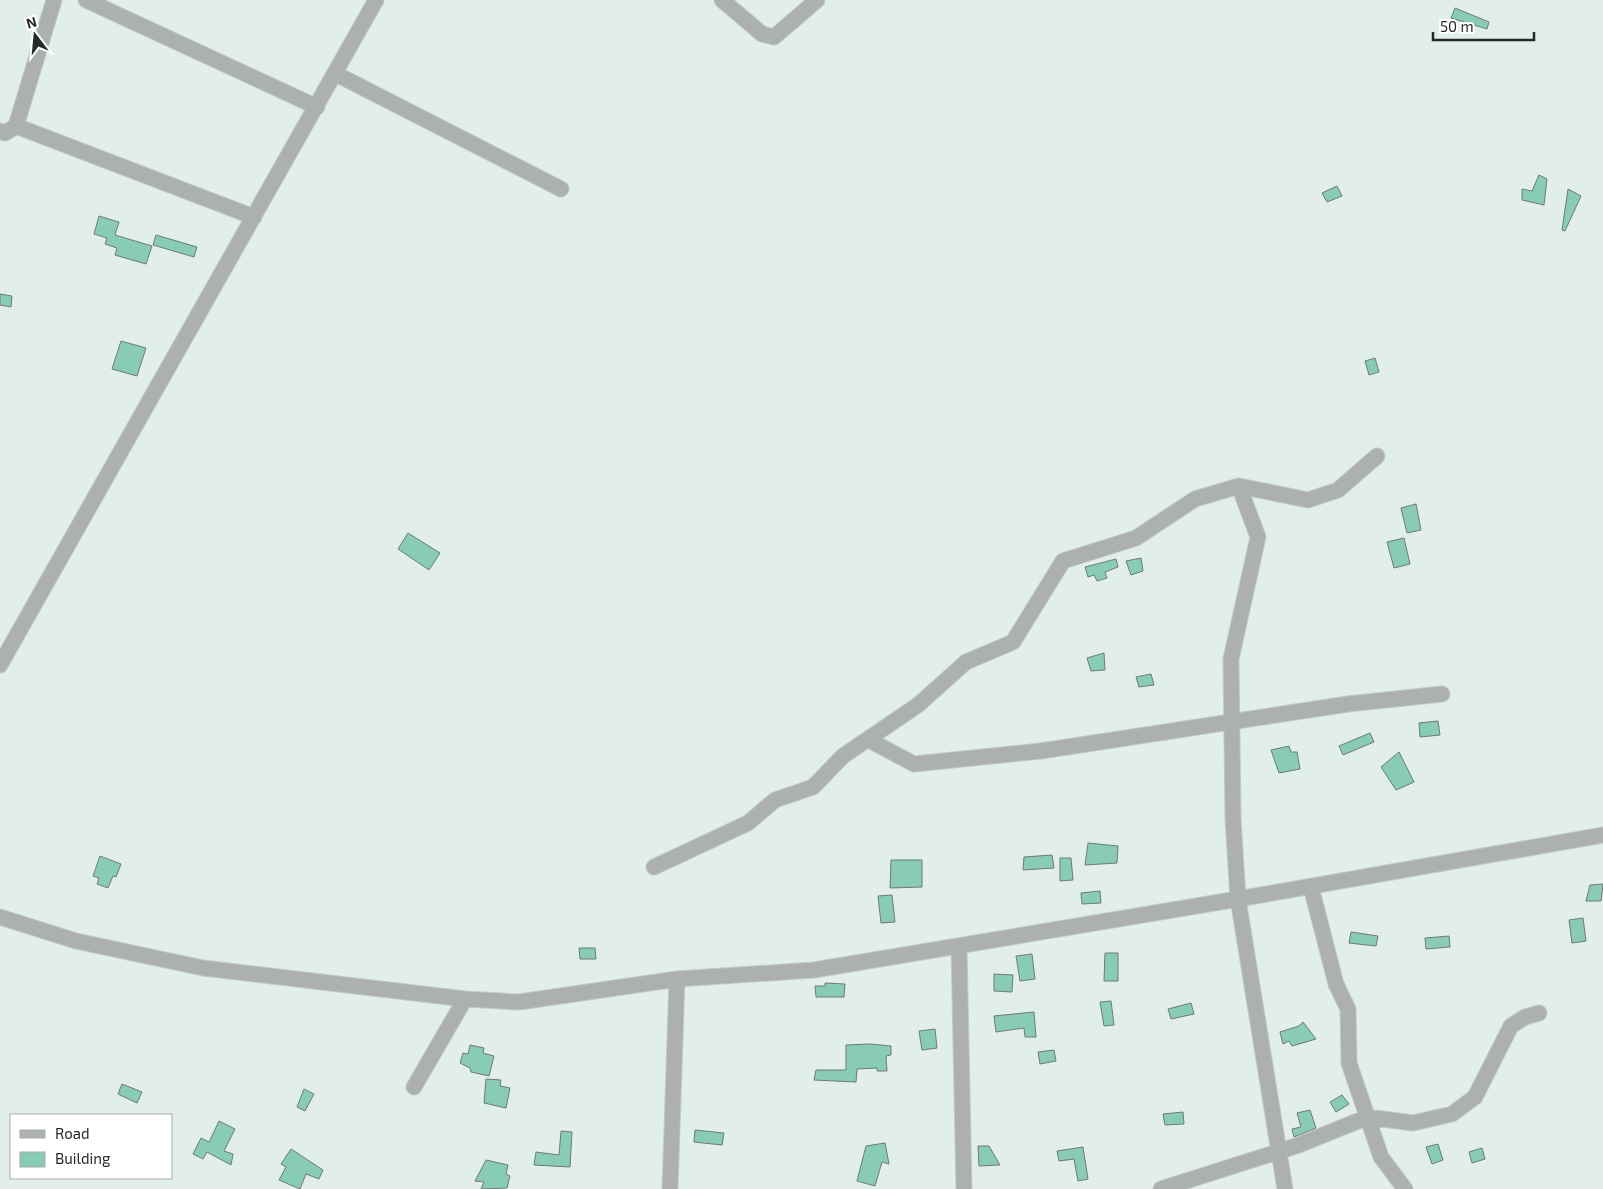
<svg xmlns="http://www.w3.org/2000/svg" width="1603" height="1189" font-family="'Exo 2',sans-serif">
<rect width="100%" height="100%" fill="#e2eee9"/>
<!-- building -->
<path fill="#89ccb4" stroke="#6f7a75" d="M1455 8 1489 22 1487 29 1451 18Z
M1539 175 1547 179 1544 205 1522 200V189L1532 191Z
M1337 186 1342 196 1327 202 1322 193Z
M1568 189 1581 196 1565 231 1562 230Z
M99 216 119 222 115 235 152 246 146 264 115 255 117 248 105 244 107 238 94 234Z
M156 235 197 247 194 257 153 245Z
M0 294 12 296 11 307 0 305Z
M121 341 146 348 137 376 112 369Z
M1375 358 1379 372 1369 375 1365 361Z
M1416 504 1421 530 1407 533 1401 508Z
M408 533 440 553 429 570 398 549Z
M1404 538 1410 564 1394 568 1387 542Z
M1141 558 1143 571 1131 575 1126 561Z
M1116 559 1118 567 1105 572 1107 578 1097 581 1094 575 1088 577 1085 567Z
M1104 653 1105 670 1091 671 1087 658Z
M1151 674 1154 685 1139 687 1136 677Z
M1438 721 1440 735 1420 737 1419 723Z
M1370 733 1374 742 1343 755 1339 746Z
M1289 746 1291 752H1297L1300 769 1279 773 1271 750Z
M1399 752 1414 782 1396 790 1381 767Z
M1088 843 1118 846 1117 863 1085 865Z
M1052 855 1054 868 1023 870 1024 857Z
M100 856 121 864 116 877 113 876 108 888 97 884 99 878 93 876Z
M1060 858H1071L1073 880 1060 881Z
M891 860H922V887L890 888Z
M1603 884 1601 901H1586L1590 885Z
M1100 891 1101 903 1082 904 1081 893Z
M892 895 895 922 881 923 878 896Z
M1583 918 1586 941 1572 943 1569 920Z
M1351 932 1378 936 1376 946 1349 943Z
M1449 936 1450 947 1426 949 1425 938Z
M579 948H595L596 959H580Z
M1105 953H1118V981H1104Z
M1032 954 1035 979 1020 981 1016 956Z
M994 974 1013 975 1012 992 994 991Z
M825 983 845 984 844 997H816L815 986H825Z
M1111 1001 1114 1025 1104 1026 1100 1002Z
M1191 1003 1194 1014 1171 1019 1168 1009Z
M1034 1012 1036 1037H1025L1024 1028 996 1032 994 1016Z
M1303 1022 1316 1039 1292 1046 1289 1041 1283 1044 1280 1032 1299 1026Z
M935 1029 937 1048 922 1050 919 1031Z
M870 1044 891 1046V1055L886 1056 887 1071H877V1068L857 1069 856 1082 814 1080 816 1070H846V1045Z
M470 1045 484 1048 483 1053 494 1056 489 1076 471 1072 470 1068 460 1063 463 1053 468 1054Z
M1054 1050 1056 1061 1040 1064 1038 1052Z
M486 1079 501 1080 500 1086 510 1088 506 1108 484 1103Z
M122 1084 142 1092 137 1103 118 1094Z
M304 1089 314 1094 305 1111 297 1107Z
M1342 1095 1349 1104 1336 1112 1330 1102Z
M1310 1110 1316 1128 1294 1137 1292 1129 1301 1127 1297 1113Z
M1183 1112 1184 1124 1165 1125 1163 1114Z
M219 1121 235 1129 224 1151 233 1154 231 1165 207 1152 203 1159 193 1154 201 1138 209 1142Z
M695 1130 724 1133 722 1145 694 1142Z
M561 1131 572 1132 570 1167 534 1165 536 1152 559 1155Z
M885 1143 889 1164 882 1162 875 1186 857 1181 866 1146Z
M1438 1144 1443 1160 1432 1164 1426 1147Z
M978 1146H989L1000 1165 979 1166Z
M1083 1147 1088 1179 1078 1181 1074 1159 1059 1161 1057 1151Z
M1482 1148 1485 1159 1472 1163 1469 1152Z
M291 1149 323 1170 319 1179 306 1174 300 1189 279 1180 286 1167 281 1164Z
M486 1160 508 1165 506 1174 510 1176 507 1188 481 1189 484 1182 475 1181Z"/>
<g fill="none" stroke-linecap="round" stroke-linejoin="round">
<defs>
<path id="minor" d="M86 0 317 107
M722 0 762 34 774 37 817 0
M336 74 561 189
M16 126 254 217
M0 131 5 133 16 126 54 0
M1239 486 1258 537 1231 659 1233 819 1238 899 1285 1189
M0 665 376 0
M869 740 914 764 1041 751 1348 704 1442 694
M654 867 748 823 775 800 813 787 843 756 918 705 966 662 1013 642 1063 561 1136 538 1195 499 1239 486 1308 500 1338 490 1377 456
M1311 887 1336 984 1348 1009 1349 1063 1381 1157 1405 1189
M0 917 76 941 203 968 465 999 519 1002 677 979 814 970 1238 899 1603 835
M959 947 964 1189
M414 1087 465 999
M670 1189 677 979
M1161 1189 1296 1146 1368 1117 1413 1123 1452 1114 1475 1097 1511 1026 1525 1017 1539 1013"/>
</defs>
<!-- minor casing -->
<use href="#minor" stroke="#c0cbc6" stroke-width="17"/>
<!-- minor -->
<use href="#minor" stroke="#acb1af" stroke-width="15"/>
</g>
<!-- legend -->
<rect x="10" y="1114" width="162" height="65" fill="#ffffff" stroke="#a8aaa9"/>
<rect x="20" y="1130" width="25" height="8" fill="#acb1af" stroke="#a8aaa9"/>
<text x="55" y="1139" font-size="15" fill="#262a28">Road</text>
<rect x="20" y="1152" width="25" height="15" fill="#89ccb4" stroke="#a8aaa9"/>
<text x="55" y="1164" font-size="15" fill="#262a28">Building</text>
<!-- north arrow -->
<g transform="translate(35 35) rotate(344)" stroke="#ffffff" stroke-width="4" paint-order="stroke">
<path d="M0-4L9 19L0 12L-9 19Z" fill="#262a28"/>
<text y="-8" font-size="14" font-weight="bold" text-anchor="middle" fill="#262a28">N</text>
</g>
<!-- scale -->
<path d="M1433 32v8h101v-8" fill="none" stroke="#262a28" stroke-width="2.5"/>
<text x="1440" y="32" font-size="15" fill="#262a28" stroke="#ffffff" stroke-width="4" paint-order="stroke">50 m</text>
</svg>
